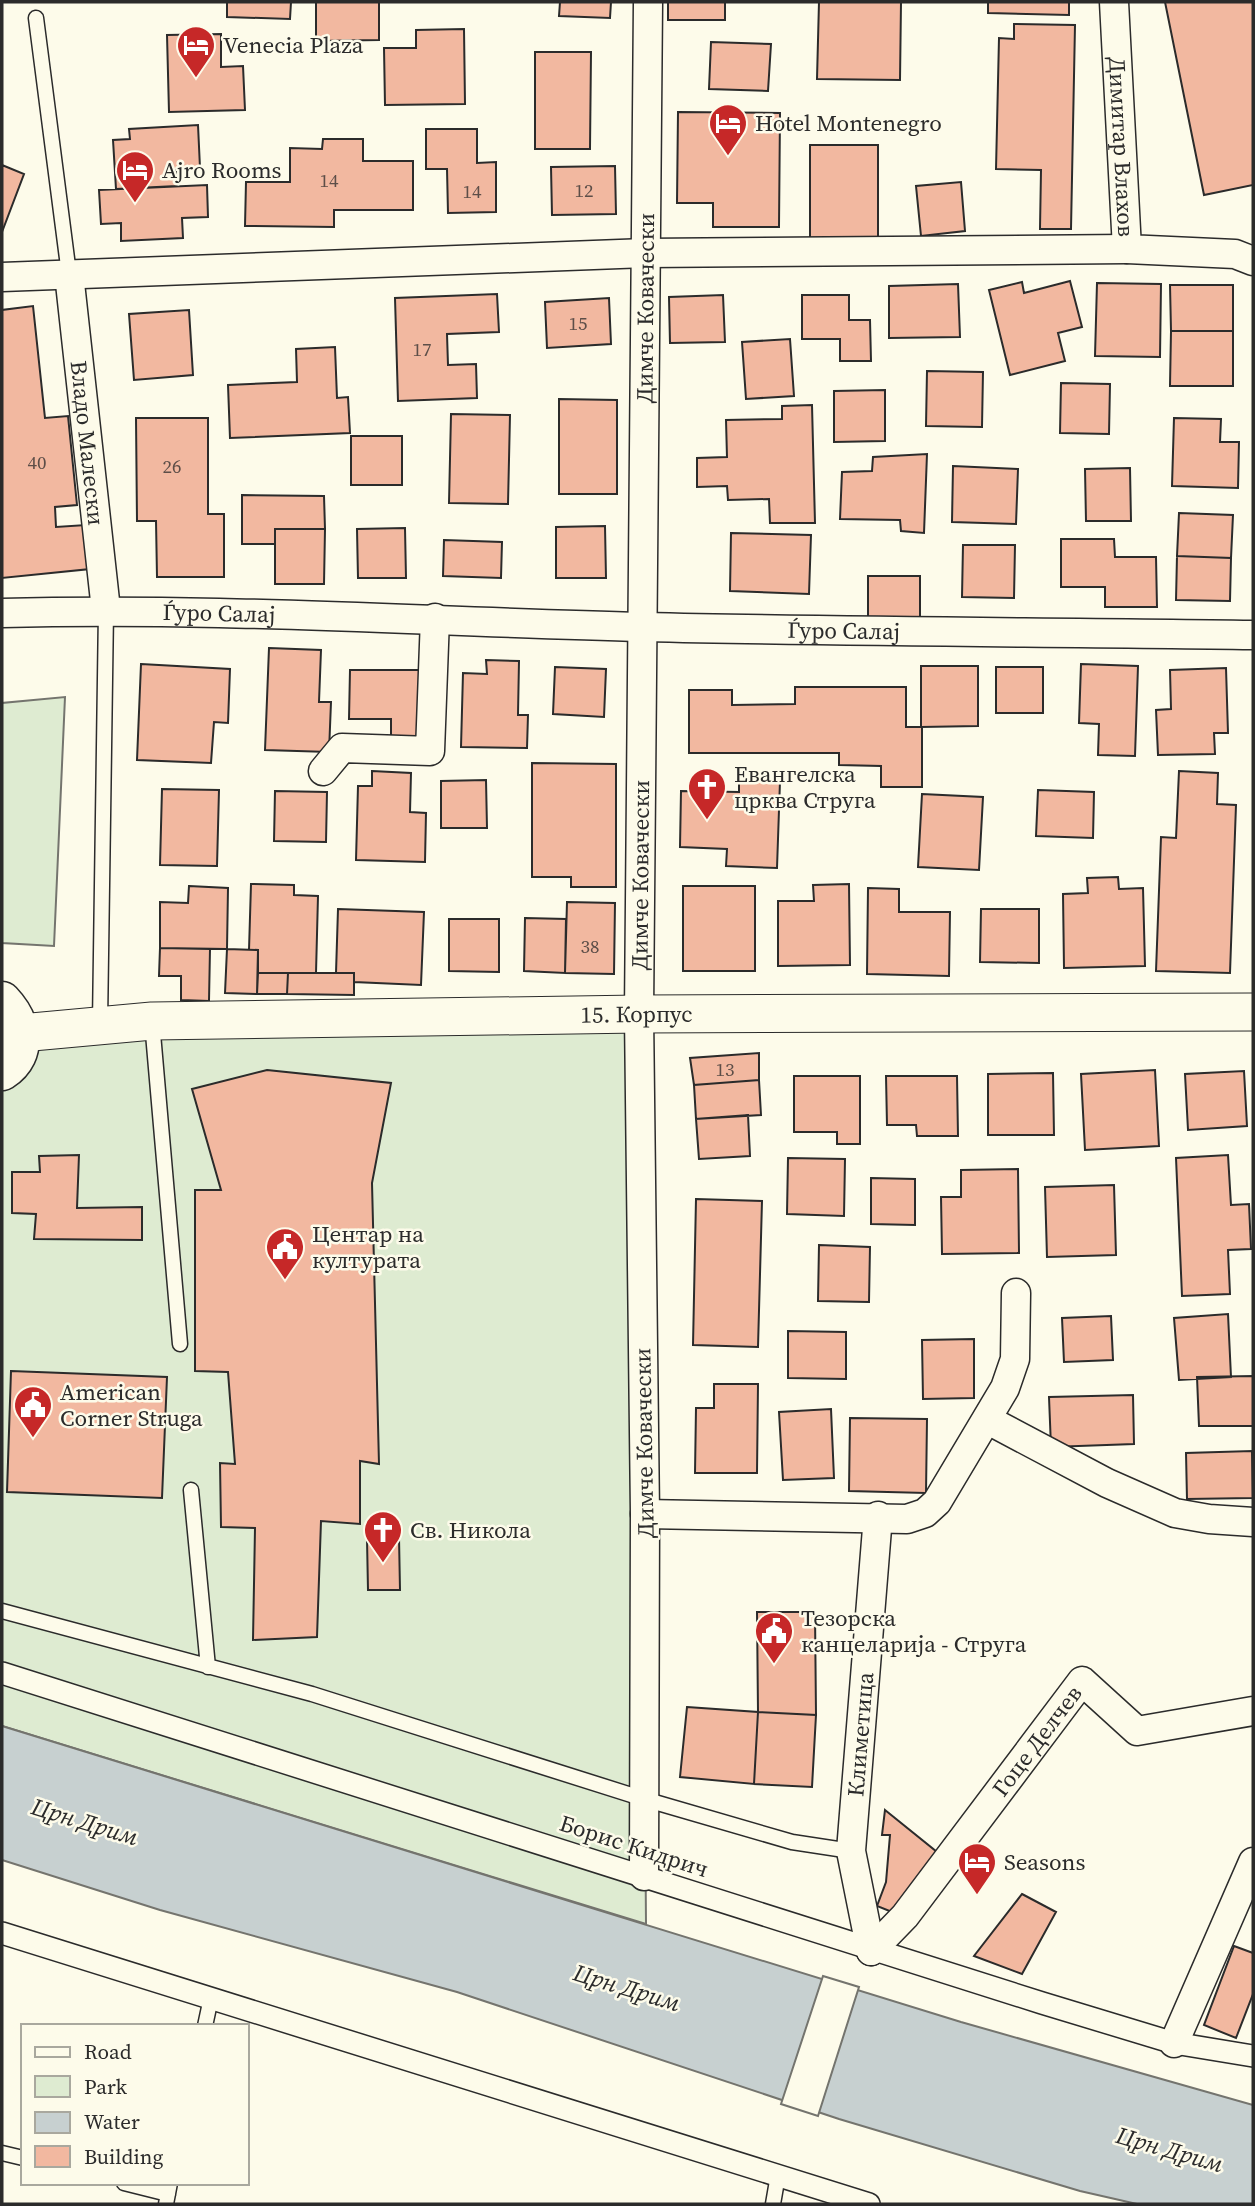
<svg xmlns="http://www.w3.org/2000/svg" width="1255" height="2206" font-family="'Source Serif 4',serif">
<rect width="100%" height="100%" fill="#fdfbea"/>
<!-- green -->
<path fill="#deebd1" stroke="#74746e" stroke-width="2" d="M65 697 54 946 2 943V703Z
M639 1014 646 1924 2 1726V1034Z"/>
<!-- water -->
<path fill="#c7d0d0" stroke="#74746e" stroke-width="2" d="M2 1726 961 2022 1253 2105V2204H1137L1080 2191 839 2119 457 1992 160 1910 2 1860Z"/>
<!-- pier -->
<path fill="#fdfbea" stroke="#74746e" stroke-width="2" d="M823 1976 859 1987 818 2116 781 2104Z"/>
<!-- building -->
<path fill="#f2b8a0" stroke="#2b2b2b" stroke-width="2" d="M227 2H291L290 19 227 17Z
M316 2H379V40L316 41Z
M560 2H611L610 18 559 16Z
M668 2H725V20H668Z
M819 2H901L900 80 817 79Z
M988 2H1069V15L988 13Z
M1165 2H1253V185L1204 195Z
M1014 24 1075 25 1071 229H1040L1041 170 996 169 999 38 1014 39Z
M464 29 465 104 385 105 384 48H416V30Z
M221 34V67L243 66 245 110 169 112 167 35Z
M711 42 771 44 768 91 709 89Z
M535 52H591L590 149H535Z
M678 112 780 113 779 227H713V203H677Z
M198 125 200 168 176 170 177 186 116 189 113 140 130 139 129 129Z
M426 129H477V163L496 162V212L448 213 447 169H426Z
M323 139H363V161H413V210H334V227L245 226 246 182H290V148L322 149Z
M810 145H878V240H810Z
M2 165 24 174 2 232Z
M615 166 616 214 552 215 551 167Z
M961 182 965 231 921 236 916 186Z
M207 185 208 217 182 218 183 238 121 241V223L101 224 99 190Z
M1070 281 1082 327 1058 333 1065 361 1010 375 989 290 1022 282 1024 293Z
M1097 283 1161 284 1160 357 1095 356Z
M958 284 960 337 889 338V286Z
M1170 285H1233V331H1171Z
M497 294 499 332 447 334 448 365 476 364 477 398 398 401 395 298Z
M723 295 725 342 670 343 669 297Z
M802 295H849V320H870L871 361H840V339H802Z
M609 298 611 344 547 348 545 302Z
M33 306 45 418 68 416 77 505 55 507 56 527 86 525 90 569 2 578V310Z
M189 310 193 375 134 380 129 314Z
M1171 331H1233V386H1170Z
M790 339 794 396 746 399 742 342Z
M335 347 337 398 348 397 350 433 230 438 228 385 297 382 296 349Z
M927 371 983 372 982 427 926 426Z
M1061 383 1110 384 1109 434 1060 433Z
M885 390V441L834 442V391Z
M559 399 617 400V494H559Z
M812 405 815 523H770L769 499 728 500 727 486 697 487V458L727 457 726 420 782 419V406Z
M451 414 510 415 508 504 449 503Z
M136 418H208V514H224V577H157L156 521H137Z
M1174 418 1221 419 1220 442H1239L1238 488 1172 486Z
M351 436H402V485H351Z
M927 454 924 533 901 531 900 520 840 519 842 472 872 471 873 457Z
M953 466 1018 469 1016 524 952 522Z
M1130 468 1131 521H1086L1085 469Z
M242 495 324 496 325 529H275V544H242Z
M1179 513 1233 515 1231 558 1177 556Z
M605 526 606 578H556V527Z
M405 528 406 578H358L357 529Z
M275 529H325L324 584H275Z
M731 533 811 535 809 594 730 591Z
M1061 539H1114L1115 557H1156L1157 607H1105V587H1061Z
M444 540 502 542 501 578 443 576Z
M963 545H1015L1014 598 962 597Z
M1177 556 1231 558 1230 601 1176 600Z
M868 576H920V618H868Z
M269 648 321 650 319 702H331L329 752 265 750Z
M486 660 519 661 518 715H528L527 748 461 747 463 673 487 674Z
M141 664 230 669 228 723 214 722 211 763 137 760Z
M1081 664 1138 666 1135 756 1098 755 1099 724 1079 723Z
M921 666H978V726L921 727Z
M555 667 606 669 604 717 553 714Z
M996 667H1043V713H996Z
M1226 668 1228 733H1214L1215 754 1158 755 1156 710 1171 709 1170 670Z
M350 670H423L422 740H391V719H349Z
M795 687H906V727H922V787H881V766L839 765V753H689V690H732V705L795 704Z
M532 763 616 764V887H571V877H532Z
M372 771 411 773 410 812 426 813 425 862 356 860 358 786H372Z
M1179 771 1218 773 1217 804 1236 805 1230 973 1156 971 1161 837 1176 838Z
M486 780 487 828H441V781Z
M739 780 780 781 777 868 726 866 727 849 680 847 681 791 739 792Z
M162 789 219 790 217 866 160 865Z
M1038 790 1094 792 1093 838 1036 836Z
M275 791 327 792 326 842 274 841Z
M922 794 983 797 979 870 918 867Z
M1118 877 1119 889 1143 888 1145 966 1064 968 1063 894 1088 893 1087 878Z
M251 884 294 885V895L318 896 316 973H258V950H249Z
M849 884 850 965 778 966V901H814L813 885Z
M189 886 228 888 227 949 160 948V902L188 903Z
M683 886H755V971H683Z
M868 888 899 889V912H950L949 976 867 974Z
M567 902 615 903 614 974 565 973Z
M338 909 424 912 421 985 354 982V973H336Z
M981 909H1039V963L980 962Z
M525 918 566 919 565 973 524 971Z
M449 919H499V972L449 971Z
M160 948 210 949 209 1001 181 1000V976H159Z
M227 949 258 950 257 994 225 993Z
M258 973H288L287 994H257Z
M288 973H354V995L287 994Z
M759 1053V1080L694 1085 690 1058Z
M267 1070 391 1083 372 1183 379 1464 360 1461V1524L321 1521 317 1637 253 1640 255 1528 221 1527 220 1463 235 1464 228 1372 195 1371V1190H221L192 1089Z
M1155 1070 1159 1146 1085 1150 1081 1074Z
M1244 1071 1247 1126 1188 1130 1185 1074Z
M1053 1073 1054 1135H988V1074Z
M794 1076H860V1144H837V1132H794Z
M886 1076H957L958 1136H917L916 1125H887Z
M759 1080 761 1115 696 1119 694 1085Z
M748 1115 750 1156 699 1159 696 1119Z
M79 1155 77 1208 142 1207V1240L34 1239 36 1214 12 1213V1172H40L39 1156Z
M1228 1155 1231 1205 1249 1204 1251 1249 1228 1250 1230 1294 1182 1296 1176 1158Z
M788 1158 845 1159 844 1216 787 1214Z
M1018 1169 1019 1253 942 1254 941 1197H961V1170Z
M871 1178 915 1179V1225L871 1224Z
M1114 1185 1116 1255 1047 1257 1045 1187Z
M696 1199 762 1201 758 1347 693 1345Z
M819 1245 870 1247 869 1302 818 1301Z
M1228 1314 1231 1377 1179 1380 1174 1318Z
M1111 1316 1113 1360 1064 1362 1062 1318Z
M788 1331 846 1332V1379L788 1378Z
M974 1339V1398L923 1399 922 1340Z
M11 1371 167 1377 162 1498 7 1492Z
M1253 1376V1426H1199L1197 1377Z
M714 1384H758L757 1473H695L696 1408H714Z
M1133 1395 1134 1444 1051 1447 1049 1397Z
M831 1409 834 1478 783 1480 779 1412Z
M850 1418 927 1419 926 1493 849 1491Z
M1252 1451 1253 1498 1187 1499 1186 1453Z
M399 1537 400 1590H368L367 1539Z
M757 1612H815L816 1715 758 1712Z
M687 1707 758 1712 754 1784 680 1777Z
M758 1712 816 1715 812 1787 754 1784Z
M885 1810 937 1852 892 1912 877 1906 886 1882 890 1835H882Z
M1022 1894 1056 1912 1022 1974 974 1956Z
M1234 1946 1253 1953V1994L1236 2038 1204 2025Z"/>
<g fill="none" stroke-linecap="round" stroke-linejoin="round">
<defs>
<path id="service" d="M36 18 69 274
M152 1022 180 1344
M100 1023 106 610
M191 1490 208 1667
M2 1611 312 1694 644 1799 792 1842 851 1851
M205 2026 211 1998
M2 2153 23 2158
M124 2183 168 2194
M166 2204 170 2183
M773 2204 778 2175"/>
<path id="pedestrian" d="M2 1673 1042 2003 1174 2043 1253 2056
M2 1933 869 2204"/>
<g id="minor">
<path id="s1" d="M1114 2 1127 249 1235 254 1253 261"/>
<path id="s2" d="M69 274 106 610"/>
<path d="M2 277 646 253 1127 249"/>
<path id="s3" d="M2 613C216 607 429 622 643 627 846 632 1050 632 1253 635"/>
<path d="M323 771 342 748 430 751 435 618"/>
<path d="M988 1420 1107 1483 1175 1513 1209 1519 1253 1522"/>
<path d="M645 1514 907 1519 925 1513 937 1502 1005 1388 1015 1359 1016 1293"/>
<path id="s4" d="M644 1876 645 1514 639 1014 648 2"/>
<path id="s5" d="M871 1951 905 1916 1082 1681 1137 1731 1253 1711"/>
<path id="s6" d="M871 1951 851 1851 878 1516"/>
<path d="M1174 2043 1253 1862"/>
</g>
<g id="tertiary">
<path id="s7" d="M21 1033 152 1021 639 1014 1253 1012"/>
</g>
<path id="secondary" d="M2 1001C21 1021 30 1053 2 1071"/>
</defs>
<!-- service casing -->
<use href="#service" stroke="#2b2b2b" stroke-width="17"/>
<!-- pedestrian casing -->
<use href="#pedestrian" stroke="#2b2b2b" stroke-width="24"/>
<!-- minor casing -->
<use href="#minor" stroke="#2b2b2b" stroke-width="31"/>
<!-- tertiary casing -->
<use href="#tertiary" stroke="#2b2b2b" stroke-width="39"/>
<!-- secondary casing -->
<use href="#secondary" stroke="#2b2b2b" stroke-width="41"/>
<!-- service -->
<use href="#service" stroke="#fdfbea" stroke-width="14"/>
<!-- pedestrian -->
<use href="#pedestrian" stroke="#fdfbea" stroke-width="21"/>
<!-- minor -->
<use href="#minor" stroke="#fdfbea" stroke-width="28"/>
<!-- tertiary -->
<use href="#tertiary" stroke="#fdfbea" stroke-width="37"/>
<!-- secondary -->
<use href="#secondary" stroke="#fdfbea" stroke-width="38"/>
</g>
<!-- icons -->
<defs>
<symbol id="hotel-pin" viewBox="-11 -11 22 30"><path d="M0 17L-7.5 6A9.5 9.5 0 1 1 7.5 6Z" fill="#c62828" stroke="#fdfbea"/><path d="M-6-4.5h1.5V1H6V5H4.5V3h-9V5H-6ZM-4 0a1.8 1.8 0 1 1 3.6 0ZM.5 0V-2.5h3Q6-2.5 6 0Z" fill="#fff"/></symbol>
<symbol id="church-pin" viewBox="-11 -11 22 30"><path d="M0 17L-7.5 6A9.5 9.5 0 1 1 7.5 6Z" fill="#c62828" stroke="#fdfbea"/><path d="M-1.2-6h2.4v3.5h3.3v2.4h-3.3V6h-2.4V-.1h-3.3v-2.4h3.3Z" fill="#fff"/></symbol>
<symbol id="civic-pin" viewBox="-11 -11 22 30"><path d="M0 17L-7.5 6A9.5 9.5 0 1 1 7.5 6Z" fill="#c62828" stroke="#fdfbea"/><path d="M-.6-6.5H3V-4.5H.6V-3L4-1V1h2V6H-6V1h2V-1L-.6-3ZM-1.2 2.5V6h2.4V2.5Z" fill="#fff"/></symbol>
</defs>
<g fill-rule="evenodd">
<use href="#hotel-pin" x="174" y="23" width="44" height="60"/>
<use href="#hotel-pin" x="706" y="101" width="44" height="60"/>
<use href="#hotel-pin" x="113" y="148" width="44" height="60"/>
<use href="#church-pin" x="685" y="765" width="44" height="60"/>
<use href="#civic-pin" x="263" y="1225" width="44" height="60"/>
<use href="#civic-pin" x="11" y="1383" width="44" height="60"/>
<use href="#church-pin" x="361" y="1508" width="44" height="60"/>
<use href="#civic-pin" x="752" y="1609" width="44" height="60"/>
<use href="#hotel-pin" x="955" y="1840" width="44" height="60"/>
</g>
<g text-anchor="middle" stroke-width="5" stroke-linejoin="round" paint-order="stroke">
<!-- number labels -->
<g font-size="19" fill="#5d4e48">
<text x="329" y="187">14</text>
<text x="584" y="197">12</text>
<text x="472" y="198">14</text>
<text x="578" y="330">15</text>
<text x="422" y="356">17</text>
<text x="37" y="469">40</text>
<text x="172" y="473">26</text>
<text x="590" y="953">38</text>
<text x="725" y="1076">13</text>
</g>
<!-- poi labels -->
<g font-size="23" fill="#2b2b2b" stroke="#fdfbea" text-anchor="start">
<text x="223" y="53">Venecia Plaza</text>
<text x="755" y="131">Hotel Montenegro</text>
<text x="162" y="178">Ajro Rooms</text>
<text x="734" y="782">Евангелска<tspan x="734" dy="26">црква Струга</tspan></text>
<text x="312" y="1242">Центар на<tspan x="312" dy="26">културата</tspan></text>
<text x="60" y="1400">American<tspan x="60" dy="26">Corner Struga</tspan></text>
<text x="410" y="1538">Св. Никола</text>
<text x="801" y="1626">Тезорска<tspan x="801" dy="26">канцеларија - Струга</tspan></text>
<text x="1004" y="1870">Seasons</text>
</g>
<!-- street labels -->
<g font-size="23" fill="#2b2b2b" stroke="#fdfbea">
<text dy="8" stroke="none"><textPath href="#s1" startOffset="145">Димитар Влахов</textPath></text>
<text dy="8" stroke="none"><textPath href="#s4" startOffset="1568">Димче Ковачески</textPath></text>
<text dy="8" stroke="none"><textPath href="#s2" startOffset="170">Владо Малески</textPath></text>
<text dy="8" stroke="none"><textPath href="#s3" startOffset="217">Ѓуро Салај</textPath></text>
<text dy="8" stroke="none"><textPath href="#s3" startOffset="842">Ѓуро Салај</textPath></text>
<text dy="8" stroke="none"><textPath href="#s4" startOffset="1001">Димче Ковачески</textPath></text>
<text dy="8" stroke="none"><textPath href="#s7" startOffset="616">15. Корпус</textPath></text>
<text transform="translate(644 1443) rotate(-91)" y="8">Димче Ковачески</text>
<text dy="8" stroke="none"><textPath href="#s6" startOffset="219">Климетица</textPath></text>
<text dy="8" stroke="none"><textPath href="#s5" startOffset="268">Гоце Делчев</textPath></text>
<text transform="translate(634 1846) rotate(18)" y="8">Борис Кидрич</text>
</g>
<!-- water labels -->
<g font-size="24" font-style="italic" fill="#2b2b2b" stroke="#fdfbea">
<text transform="translate(85 1822) rotate(17)" y="8">Црн Дрим</text>
<text transform="translate(627 1988) rotate(17)" y="8">Црн Дрим</text>
<text transform="translate(1170 2150) rotate(16)" y="8">Црн Дрим</text>
</g>
</g>
<!-- border -->
<rect width="1255" height="2206" fill="none" stroke="#2b2b2b" stroke-width="7"/>
<!-- legend -->
<rect x="21" y="2024" width="228" height="161" fill="#fdfbea" stroke="#a9a89e" stroke-width="2"/>
<rect x="35" y="2047" width="35" height="10" fill="#fdfbea" stroke="#a9a89e" stroke-width="2"/>
<text x="84" y="2059" font-size="21" fill="#2b2b2b">Road</text>
<rect x="35" y="2076" width="35" height="21" fill="#deebd1" stroke="#a9a89e" stroke-width="2"/>
<text x="84" y="2094" font-size="21" fill="#2b2b2b">Park</text>
<rect x="35" y="2112" width="35" height="21" fill="#c7d0d0" stroke="#a9a89e" stroke-width="2"/>
<text x="84" y="2129" font-size="21" fill="#2b2b2b">Water</text>
<rect x="35" y="2146" width="35" height="21" fill="#f2b8a0" stroke="#a9a89e" stroke-width="2"/>
<text x="84" y="2164" font-size="21" fill="#2b2b2b">Building</text>
</svg>
